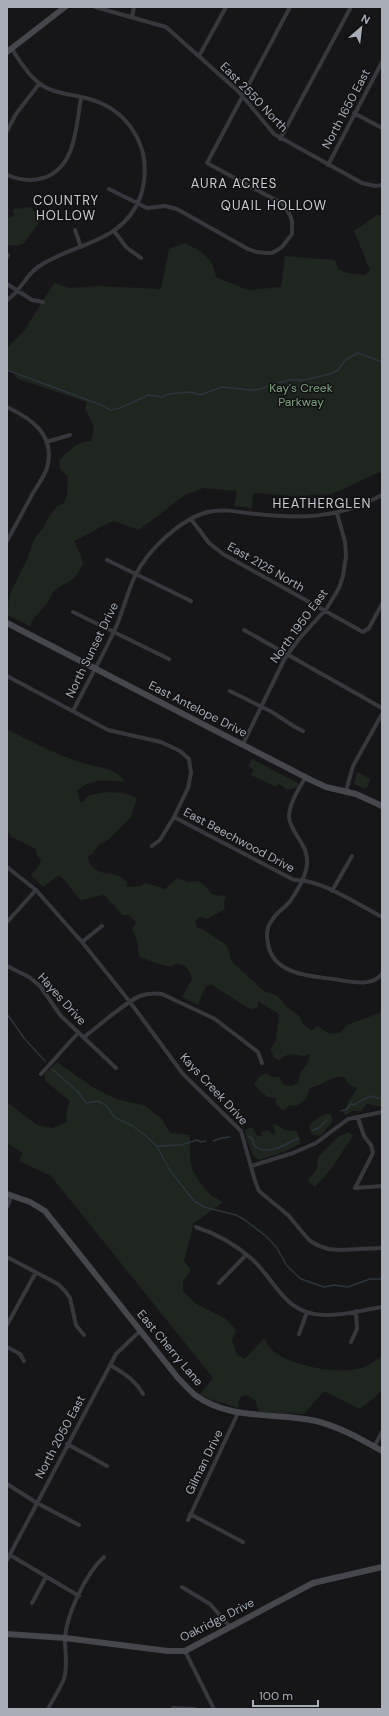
<svg xmlns="http://www.w3.org/2000/svg" width="389" height="1716" font-family="'DM Sans',sans-serif">
<rect width="100%" height="100%" fill="#161618"/>
<!-- green -->
<path fill="#1e261f" d="M32 207 33 211 45 214 24 243 17 246 7 245V218L14 216 13 209Z
M377 215H382V471L332 494 294 496 253 493 252 508 234 506 237 491 203 488 185 495 139 530 114 521C100 526 88 535 74 541L81 555 83 564 74 579 61 586 53 592 48 602 34 618 30 626 7 615V607L11 592 28 557 34 539 44 527 49 516 57 506 64 503 67 496 68 477 60 469 59 461C68 451 77 441 91 441 97 427 92 422 85 410L87 402 18 379 13 372 7 370V348L24 331 54 283 69 288 97 286 161 289 169 249 185 243C201 251 214 258 216 277L248 290 281 287 285 256 335 260 338 269 347 273 365 275 370 270 354 231Z
M7 729C34 743 61 757 90 765 103 768 118 770 125 782 107 780 90 778 77 791L80 802H83L86 797C100 791 124 790 137 799L131 817 109 839 99 845 91 855 87 856C96 883 113 866 127 882V887L140 886 146 883 165 889 177 878 188 882 198 881 203 884 213 895 226 896 224 902 225 909 207 919 200 917 195 921 197 927 204 930 225 944 229 950 230 956 233 963 264 991 278 996 285 1005 300 1017 303 1024 312 1031 317 1026 330 1034 341 1032 347 1025 382 1012V1107L367 1104 361 1111H353L345 1115 343 1112 357 1088 350 1085 344 1077C330 1075 322 1086 310 1088L306 1099 296 1106 290 1105 283 1111 276 1105V1098L267 1097 254 1085 259 1077 266 1073 272 1077H279L284 1085 292 1086 298 1083C299 1066 309 1069 310 1054L305 1056 289 1054 279 1060 274 1057 270 1050 276 1040 279 1014 258 1001V1007L253 1009 248 1008 212 985 206 986 198 1005 182 997 192 979C191 972 186 964 178 964 175 964 173 967 169 966 163 966 144 959 139 956 138 946 137 937 132 929L136 922 129 915H123L104 895 81 900C73 892 67 882 59 875L43 887 31 875 39 866 41 860 37 855 36 849 11 837 7 829Z
M252 759 298 783V787L288 790 279 784 276 787 251 775 254 770 248 766Z
M357 772 371 779 366 789 354 784Z
M57 1062 94 1088 119 1100 144 1105 162 1119 170 1133 190 1135V1158L192 1169 200 1183 212 1196 223 1202 194 1223 184 1261 191 1270 183 1281V1291L195 1303 226 1319 236 1330 232 1341 237 1355 245 1359 264 1338C267 1342 269 1348 273 1351 291 1366 343 1376 364 1367 370 1365 376 1359 382 1356V1391L360 1409 324 1391 304 1414 259 1412 255 1400 246 1395 240 1397 238 1408 212 1400 200 1394 213 1378 51 1176 19 1161 23 1153 7 1143V1102L37 1125 53 1128 67 1122 66 1113 70 1101 45 1081V1073Z
M327 1114 331 1115 333 1121 320 1136 311 1134 309 1126C314 1120 319 1116 327 1114Z
M276 1124 284 1130 297 1131 300 1141V1144L283 1152 260 1160 254 1157 247 1140 245 1130 252 1127 257 1136H262L261 1132 267 1130 274 1135 275 1132 273 1125Z
M349 1132 353 1136 331 1169 315 1187 308 1181 317 1168 318 1157 339 1136Z"/>
<g fill="none" stroke-linecap="round" stroke-linejoin="round">
<!-- stream -->
<path stroke="#2c353c" stroke-width="1.5" d="M7 370 104 406 110 410 120 408 148 395 162 397 168 394 191 392 200 395 222 387 251 390 261 389 273 384 289 380H304L330 374 338 370 345 360 358 353 382 362
M7 1014 24 1038 45 1061
M52 1069 78 1092 86 1103 98 1101 107 1106 114 1117 131 1125 146 1136 157 1146 169 1169 194 1201 204 1207 236 1215 245 1220 267 1237 277 1248 287 1266 301 1279 324 1287 334 1285 348 1287 370 1279H382
M341 1111 347 1109 351 1104 355 1105C359 1100 366 1100 370 1096L382 1099
M313 1130 319 1128 327 1120
M249 1136 253 1140 254 1145C266 1157 285 1145 298 1138
M213 1141 222 1138 230 1137
M157 1146 181 1145 197 1140 201 1142 206 1141"/>
<!-- street -->
<path stroke="#37383d" stroke-width="4" d="M95 7 166 27 239 92 274 134 362 183 375 186 382 185
M132 17 134 7
M199 56 226 7
M354 113 382 128
M7 131 16 114 39 84
M280 139 351 7
M328 165 382 62
M7 175C19 180 30 182 43 178 76 168 76 126 81 98
M109 189 147 208 165 206 177 209 248 249 256 252 267 253H272L282 247 292 234V221L290 215 283 204 207 163 290 7
M75 230 81 247
M114 231 126 247 141 258
M7 257 8 255
M7 284 32 300 43 302
M7 300C20 292 25 276 38 267 74 242 124 244 141 195 145 181 146 167 143 153 137 132 124 115 105 105 76 89 51 102 27 71 21 63 16 57 12 48
M7 407C32 419 56 435 47 468 44 477 37 486 32 495 24 510 15 526 7 541
M46 442 70 435
M191 519 209 543 223 554 363 632 369 628 382 604
M107 560 191 601
M73 612 169 659
M244 630 382 708
M7 676 108 730 161 742 180 751 189 759 191 773 188 788 174 817 160 840 152 846
M230 691 272 712 295 727 303 731
M73 711C87 683 103 656 116 627 123 611 127 593 135 576 147 551 180 519 208 512 221 509 234 511 247 513 297 519 337 520 382 495
M243 744 285 658 299 639 327 608 339 588 343 576 346 556 345 542 337 513
M305 778C299 789 289 803 289 817 290 833 309 844 307 864 306 876 297 891 291 900 286 907 277 912 272 920 267 927 266 935 268 943 272 974 309 976 333 979 349 981 371 988 382 974
M346 791 353 766 382 714
M174 817 294 880C319 878 359 905 382 917
M7 867 36 890 82 942 130 1002 183 1074 241 1131 255 1181 259 1191 288 1215 309 1240 317 1245 328 1249 339 1250 382 1248
M332 891 352 856
M7 922 36 890
M82 942 102 926
M7 966 29 977 40 986 61 1016 116 1068
M84 1037C98 1027 128 999 143 995 149 993 155 993 162 994L215 1019 258 1052 262 1063
M41 1074 78 1033
M358 1118 364 1136 371 1145 373 1153 355 1188 382 1186
M251 1166 293 1153 316 1143 348 1119 382 1112
M7 1207 12 1195
M196 1227C217 1234 236 1245 252 1259 277 1282 284 1314 324 1315 343 1316 363 1310 382 1307
M7 1257 58 1284 65 1291 70 1298 76 1325 84 1335
M219 1283 246 1255
M7 1325 36 1272
M299 1334 307 1312
M351 1342 357 1329 356 1311
M7 1347 20 1354 24 1361
M110 1365C124 1373 135 1380 143 1394
M67 1444 107 1466
M374 1447 382 1432
M7 1484 37 1503 79 1525
M190 1514 243 1542
M188 1520 238 1413
M10 1555 79 1596
M7 1560 116 1354 140 1331
M182 1587 210 1604 230 1627
M32 1603 46 1577
M185 1651 214 1709
M173 1708 195 1709
M48 1709C53 1699 60 1689 64 1679 68 1666 65 1652 65 1639 66 1615 86 1573 104 1557"/>
<!-- secondary -->
<path stroke="#45474d" stroke-width="6" d="M7 52 65 7
M7 623 311 780 326 787 356 794 382 806
M7 1194 30 1202 45 1211 178 1378C183 1383 189 1390 195 1395 231 1421 275 1412 316 1421 340 1427 361 1439 382 1451
M7 1634 65 1638 168 1651H185L313 1583 382 1567"/>
</g>
<g text-anchor="middle" stroke-width="3" stroke-linejoin="round" paint-order="stroke">
<!-- street labels -->
<g font-size="12" fill="#a8adb8" stroke="#111113">
<text transform="translate(254 97) rotate(46)" y="4">East 2550 North</text>
<text transform="translate(346 109) rotate(-62)" y="4">North 1650 East</text>
<text transform="translate(266 567) rotate(30)" y="4">East 2125 North</text>
<text transform="translate(299 626) rotate(-54)" y="4">North 1950 East</text>
<text transform="translate(92 650) rotate(-64)" y="4">North Sunset Drive</text>
<text transform="translate(198 709) rotate(27)" y="4">East Antelope Drive</text>
<text transform="translate(239 840) rotate(28)" y="4">East Beechwood Drive</text>
<text transform="translate(62 999) rotate(48)" y="4">Hayes Drive</text>
<text transform="translate(214 1089) rotate(47)" y="4">Kays Creek Drive</text>
<text transform="translate(170 1348) rotate(50)" y="4">East Cherry Lane</text>
<text transform="translate(60 1437) rotate(-62)" y="4">North 2050 East</text>
<text transform="translate(204 1462) rotate(-64)" y="4">Gilman Drive</text>
<text transform="translate(217 1620) rotate(-27)" y="4">Oakridge Drive</text>
</g>
<!-- park labels -->
<g font-size="12" fill="#7fa381" stroke="#111113">
<text x="301" y="392">Kay's Creek<tspan x="301" dy="14">Parkway</tspan></text>
</g>
<!-- neighbourhood labels -->
<g font-size="13" letter-spacing="1" fill="#c9ccd4" stroke="#111113">
<text x="234" y="188">AURA ACRES</text>
<text x="66" y="205">COUNTRY<tspan x="66" dy="15">HOLLOW</tspan></text>
<text x="274" y="210">QUAIL HOLLOW</text>
<text x="322" y="508">HEATHERGLEN</text>
</g>
</g>
<!-- border -->
<rect width="389" height="1716" fill="none" stroke="#a8adb8" stroke-width="16"/>
<!-- north arrow -->
<g transform="translate(361 28) rotate(28)" stroke="#111113" stroke-width="3" paint-order="stroke">
<path d="M0-3L7 15L0 10L-7 15Z" fill="#a8adb8"/>
<text y="-6" font-size="11" font-weight="bold" text-anchor="middle" fill="#a8adb8">N</text>
</g>
<!-- scale -->
<path d="M253 1700v6h65v-6" fill="none" stroke="#a8adb8" stroke-width="2"/>
<text x="259" y="1700" font-size="12" fill="#a8adb8" stroke="#111113" stroke-width="3" paint-order="stroke">100 m</text>
</svg>
